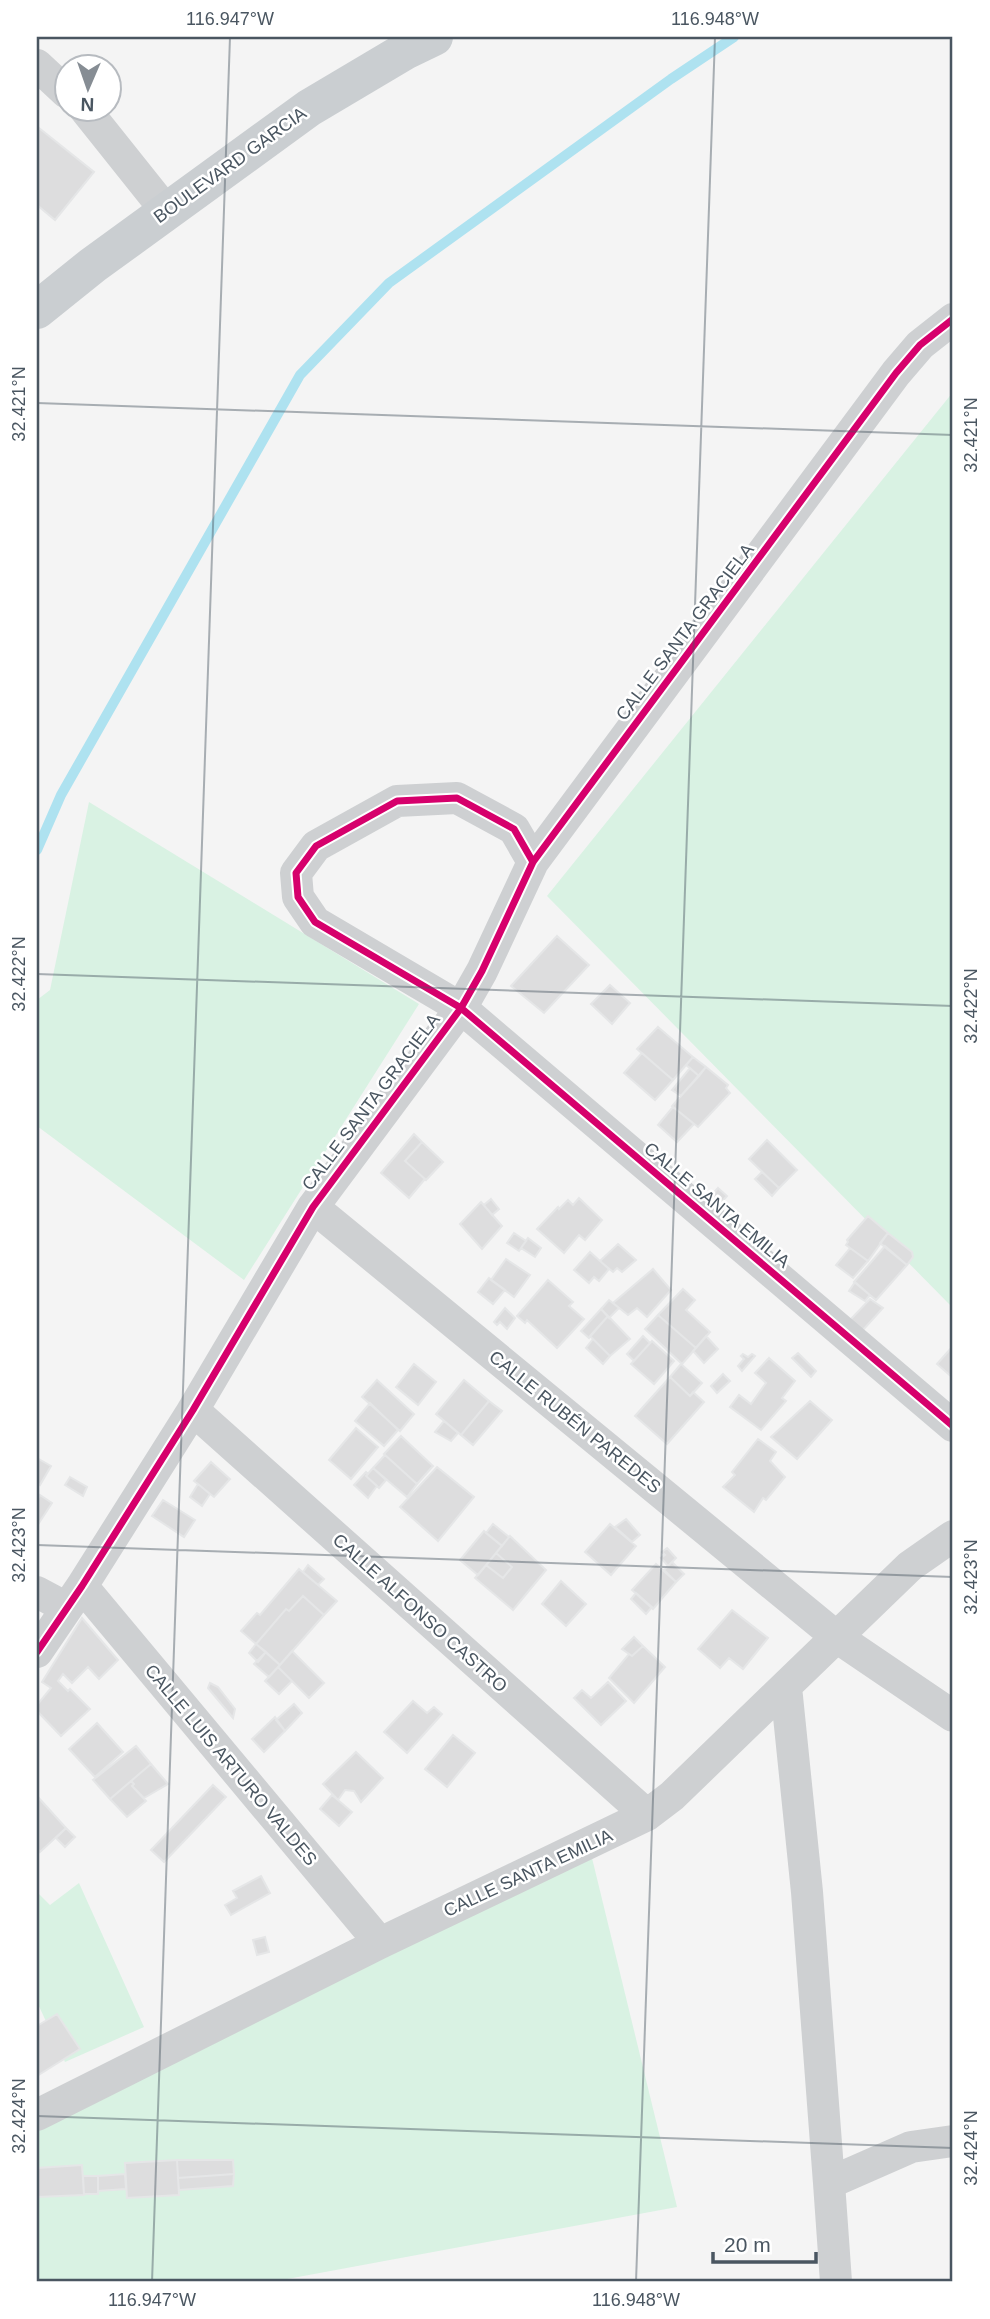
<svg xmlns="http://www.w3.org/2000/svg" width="990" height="2319" font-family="Arial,sans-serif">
<rect width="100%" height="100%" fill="#f4f4f4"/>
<!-- green -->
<path fill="#d9f2e3" d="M953 392V1308L547 896Z
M89 802 419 1004 244 1280 37 1126V1000L50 990Z
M592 1858 677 2207 271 2282H37V2123Z
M79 1883 144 2027 65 2062 37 2002V1892L50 1905Z"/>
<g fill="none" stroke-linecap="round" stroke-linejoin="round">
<!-- stream -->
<path stroke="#aee2f0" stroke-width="10" d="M37 850 61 795 300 375 389 283 671 79 734 37"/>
</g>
<!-- building -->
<path fill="#ddddde" stroke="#e5e6e7" stroke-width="2" d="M39 128 94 172 55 220 37 205V131Z
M557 936 589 965 544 1013 511 986Z
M610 985 630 1003 612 1024 591 1004Z
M658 1027 693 1057 673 1080 637 1049Z
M642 1053 673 1080 655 1100 624 1073Z
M693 1057 706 1067 699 1076 686 1065Z
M706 1067 728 1085 726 1088 730 1093 698 1127 672 1106Z
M690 1068 699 1076 681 1096 672 1090Z
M673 1107 694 1124 677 1142 658 1125Z
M414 1134 422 1142 405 1161 425 1179 409 1198 381 1173Z
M767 1140 797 1170 779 1188 749 1159Z
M422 1142 443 1162 426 1180 405 1161Z
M762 1172 779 1188 772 1196 755 1179Z
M718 1188 727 1196 719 1205 710 1197Z
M579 1198 602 1220 585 1240 579 1235 564 1253 537 1229 558 1207 559 1209 568 1200 573 1205Z
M491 1199 499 1209 492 1215 484 1205Z
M481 1202 502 1226 482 1249 460 1224Z
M868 1216 888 1233 868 1261 846 1245 848 1242 847 1240Z
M514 1233 526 1241 519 1251 507 1243Z
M888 1233 912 1252 913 1257 907 1265 880 1243Z
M528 1238 541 1248 535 1257 521 1248Z
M618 1244 636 1260 622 1272 617 1268 613 1272 600 1261Z
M885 1246 907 1265 876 1300 854 1282Z
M850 1248 868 1261 853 1278 836 1265Z
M590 1252 609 1269 599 1281 594 1277 589 1283 574 1270Z
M506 1259 530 1275 514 1297 491 1280Z
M653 1269 671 1290 647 1317 637 1308 628 1315 613 1303Z
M489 1278 505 1290 493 1304 478 1292Z
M548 1280 573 1302 569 1306 584 1319 557 1348 527 1320 525 1323 517 1316Z
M855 1282 870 1295 865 1301 849 1291Z
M683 1289 695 1300 686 1310 710 1332 696 1348 658 1315Z
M870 1299 883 1308 862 1331 850 1320Z
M609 1300 619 1308 609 1318 601 1309Z
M505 1308 515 1318 507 1329 500 1322 497 1325 494 1322Z
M601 1309 608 1316 589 1338 581 1331Z
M658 1315 696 1348 682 1364 645 1329Z
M608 1316 630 1339 610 1356 590 1336Z
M643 1336 650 1343 634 1361 627 1354Z
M706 1336 718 1349 704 1363 693 1351Z
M593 1339 610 1356 603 1364 586 1348Z
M652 1341 674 1361 654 1384 631 1364Z
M953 1346V1378L937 1364Z
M798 1353 816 1371 811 1377 792 1358Z
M743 1354 748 1357 752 1354 755 1356 742 1371 738 1366 744 1359 741 1356Z
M769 1358 795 1381 782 1398 786 1401 761 1430 730 1407 739 1395 751 1404 766 1383 755 1373Z
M414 1364 436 1382 418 1405 396 1387Z
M681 1364 702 1383 690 1396 670 1377Z
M723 1374 730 1381 717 1393 711 1386Z
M670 1377 690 1396 693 1392 704 1402 667 1444 635 1416Z
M377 1380 414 1414 400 1431 362 1397Z
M464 1380 489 1401 461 1435 436 1414Z
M489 1401 502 1411 473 1445 461 1435Z
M810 1401 832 1420 797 1459 771 1437Z
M370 1403 398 1430 384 1446 355 1421Z
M444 1421 458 1433 451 1441 435 1432Z
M356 1428 378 1447 351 1479 329 1460Z
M401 1436 433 1466 417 1484 384 1454Z
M758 1439 776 1452 770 1461 785 1477 766 1500 763 1498 754 1512 723 1487 735 1475 732 1472Z
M385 1455 417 1484 407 1497 373 1468Z
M37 1458 51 1466 40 1485 37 1483Z
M211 1462 230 1479 214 1497 194 1481Z
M437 1467 474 1497 438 1541 400 1507Z
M373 1468 386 1480 379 1488 366 1476Z
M366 1472 368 1474 366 1476 377 1486 368 1498 354 1485Z
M70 1477 87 1487 83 1496 65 1485Z
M198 1484 210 1494 202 1506 190 1497Z
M40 1495 52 1503 37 1526V1500Z
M163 1500 195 1520 184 1537 152 1516Z
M626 1519 640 1535 632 1542 615 1527Z
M493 1524 509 1537 502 1546 486 1533Z
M610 1524 636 1546 611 1575 585 1552Z
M484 1531 502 1546 478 1575 460 1560Z
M510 1536 546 1570 513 1610 475 1578 486 1565 503 1578 512 1567 496 1553Z
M667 1548 676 1558 668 1566 661 1558 665 1555 662 1552Z
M496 1553 512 1567 503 1578 486 1565Z
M672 1562 684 1574 676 1582 664 1570Z
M656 1564 676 1582 653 1609 632 1590Z
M308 1565 324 1579 318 1585 303 1572Z
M299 1569 337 1601 324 1615 303 1596 289 1611 286 1609 256 1644 241 1631 257 1613 260 1615Z
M561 1581 586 1604 566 1626 542 1604Z
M636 1593 652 1607 646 1614 631 1599Z
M303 1596 324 1615 280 1665 256 1644 286 1609 289 1611Z
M732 1610 768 1638 743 1669 729 1658 720 1668 698 1649Z
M82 1618 118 1660 99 1679 88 1667 72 1683 63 1674 58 1681 68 1691 70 1689 90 1709 61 1736 37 1711V1705L51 1688 42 1682Z
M634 1637 643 1646 632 1656 622 1649Z
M256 1644 266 1652 258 1662 249 1653Z
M643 1646 665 1667 634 1703 609 1678 629 1654 632 1656Z
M292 1651 324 1683 309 1698 278 1667Z
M266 1652 280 1665 269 1677 254 1664Z
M278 1667 292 1681 279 1694 265 1681Z
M608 1682 626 1701 601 1725 574 1698 582 1690 591 1698Z
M210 1683 218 1687 235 1709 233 1718 208 1688Z
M413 1701 427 1713 434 1707 442 1714 407 1753 384 1732Z
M294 1704 302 1713 285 1731 276 1720Z
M275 1717 285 1731 264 1752 252 1739Z
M97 1723 123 1752 95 1777 69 1749Z
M453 1735 475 1753 447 1787 425 1769Z
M136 1746 151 1764 110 1799 93 1780Z
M356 1752 383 1778 361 1802 354 1791 345 1790 338 1800 323 1784Z
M151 1764 168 1784 144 1798 132 1786 134 1784 131 1781Z
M131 1781 134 1784 132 1786 146 1801 127 1817 110 1799Z
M213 1785 226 1797 164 1862 151 1850Z
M332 1795 352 1812 339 1826 320 1809Z
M37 1796 66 1828 40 1852 37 1848Z
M66 1828 75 1837 65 1847 56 1838Z
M261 1876 270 1893 231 1915 225 1905 237 1898 233 1891Z
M265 1937 269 1952 257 1955 253 1940Z
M57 2014 80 2049 37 2076V2026Z
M177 2160H233L234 2174 178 2178Z
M177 2160 179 2195 127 2198 125 2163Z
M82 2165 84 2195 37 2197V2168Z
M125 2174 126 2189 98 2191V2176Z
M234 2174 233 2186 179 2190 178 2178Z
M83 2176H98V2194H84Z"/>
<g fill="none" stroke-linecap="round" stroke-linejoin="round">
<!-- minor -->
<path stroke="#ced0d2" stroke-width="32" d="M37 65 66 92
M84 108 167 212
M533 862 514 829 457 798 397 801 316 846 296 873 298 897 315 922 461 1008 953 1426
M313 1207 838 1638 953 1716
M193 1410 647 1815
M82 1586 380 1943
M37 1592 67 1608
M37 1652 82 1586 193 1410 313 1207 461 1008 482 971 533 862 896 373 920 345 953 319
M786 1687 807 1892 829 2183 911 2147 953 2141
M37 2115 380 1943 647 1815 672 1796 910 1566 953 1536
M829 2183 836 2282"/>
<!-- primary -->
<path stroke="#caced1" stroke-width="38" d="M37 310 93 265 309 108 405 51 434 37"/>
<defs>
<path id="cycleway" d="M533 862 514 829 457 798 397 801 316 846 296 873 298 897 315 922 461 1008 953 1426
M37 1652 82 1586 193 1410 313 1207 461 1008 482 971 533 862 896 373 920 345 953 319"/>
</defs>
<!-- cycleway casing -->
<use href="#cycleway" stroke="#fff" stroke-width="11"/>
<!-- cycleway -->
<use href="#cycleway" stroke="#d6006c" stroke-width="7"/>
</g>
<!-- ticks -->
<path fill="none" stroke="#4a5661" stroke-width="2" stroke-opacity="0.45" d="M37 403 953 435M37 974 953 1006M37 1545 953 1577M37 2116 953 2148M152 2282 230 37M636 2282 715 37"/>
<g text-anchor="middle" stroke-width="5" stroke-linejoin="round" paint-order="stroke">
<!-- street labels -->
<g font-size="18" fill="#4a5661" stroke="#fff">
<text transform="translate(230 165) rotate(-36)" y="6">BOULEVARD GARCIA</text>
<text transform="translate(685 632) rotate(-53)" y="6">CALLE SANTA GRACIELA</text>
<text transform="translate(371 1102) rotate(-53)" y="6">CALLE SANTA GRACIELA</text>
<text transform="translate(717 1205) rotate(40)" y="6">CALLE SANTA EMILIA</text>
<text transform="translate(575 1422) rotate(39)" y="6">CALLE RUBÉN PAREDES</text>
<text transform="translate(420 1613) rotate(42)" y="6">CALLE ALFONSO CASTRO</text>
<text transform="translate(231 1765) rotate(50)" y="6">CALLE LUIS ARTURO VALDES</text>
<text transform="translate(528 1873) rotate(-25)" y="6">CALLE SANTA EMILIA</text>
</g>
</g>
<!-- border -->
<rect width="990" height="2319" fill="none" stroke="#ffffff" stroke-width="77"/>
<!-- north arrow -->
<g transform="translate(88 88) rotate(182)"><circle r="33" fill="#ffffff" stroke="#b7bbc0" stroke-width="2"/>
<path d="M0-5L12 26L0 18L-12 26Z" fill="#868d94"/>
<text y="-10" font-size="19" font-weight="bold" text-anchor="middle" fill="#4a5661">N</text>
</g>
<!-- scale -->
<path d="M713 2252v10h103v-10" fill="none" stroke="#4a5661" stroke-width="3.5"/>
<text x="724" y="2252" font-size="21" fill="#4a5661" stroke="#ffffff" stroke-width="5" paint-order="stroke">20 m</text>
<rect x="38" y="38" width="913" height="2242" fill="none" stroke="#4a5661" stroke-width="2.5"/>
<g font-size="18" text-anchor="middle" fill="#4a5661">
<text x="230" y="25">116.947°W</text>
<text x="715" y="25">116.948°W</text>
<text transform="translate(19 404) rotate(-90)" y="6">32.421°N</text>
<text transform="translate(971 435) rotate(-90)" y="6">32.421°N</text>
<text transform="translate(19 974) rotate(-90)" y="6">32.422°N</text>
<text transform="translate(971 1006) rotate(-90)" y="6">32.422°N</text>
<text transform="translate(19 1545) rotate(-90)" y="6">32.423°N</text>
<text transform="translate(971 1577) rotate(-90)" y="6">32.423°N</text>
<text transform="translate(19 2116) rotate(-90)" y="6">32.424°N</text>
<text transform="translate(971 2148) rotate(-90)" y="6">32.424°N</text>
<text x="152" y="2306">116.947°W</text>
<text x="636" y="2306">116.948°W</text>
</g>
</svg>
